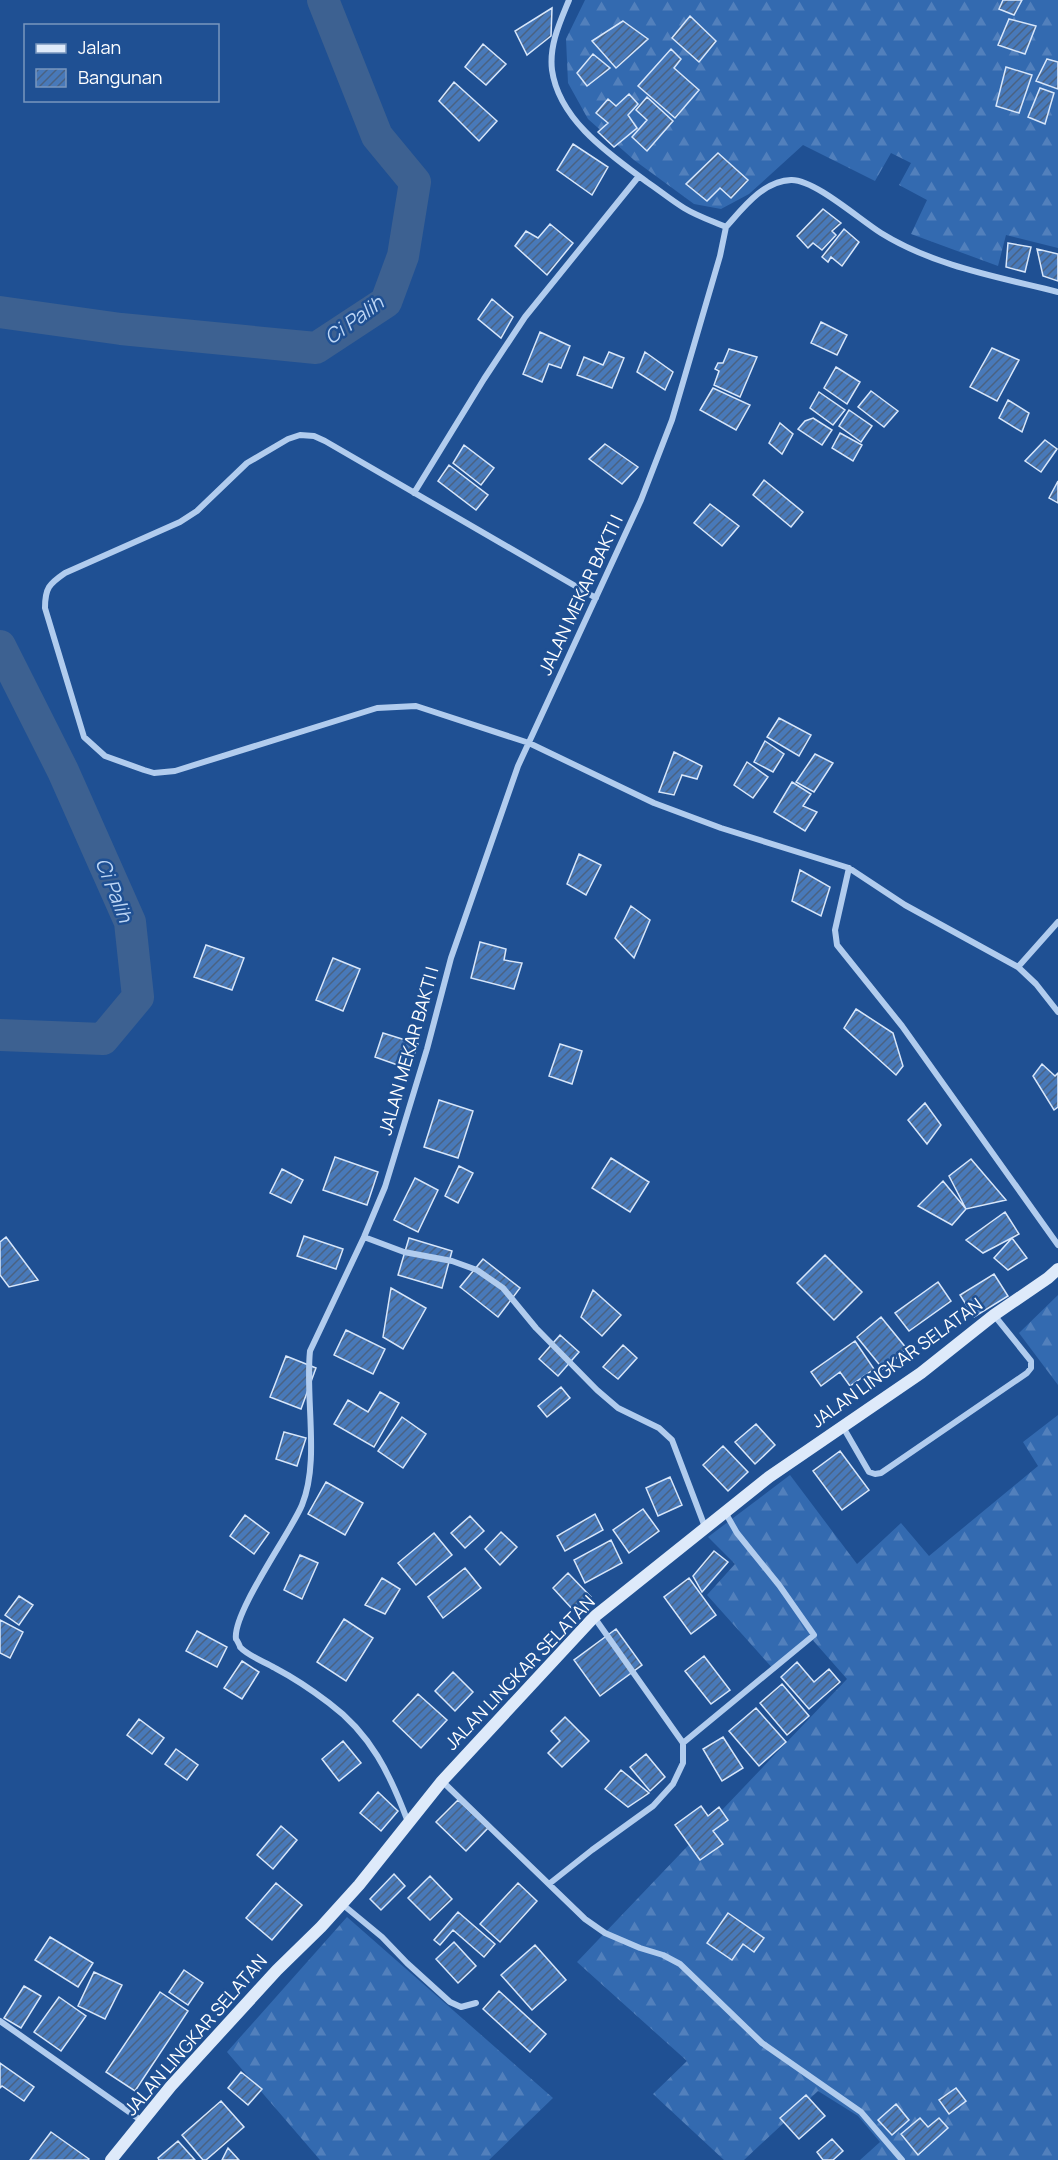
<svg xmlns="http://www.w3.org/2000/svg" width="1058" height="2160" font-family="Manrope,sans-serif">
<defs>
<pattern id="forest-firs" width="22" height="20" patternUnits="userSpaceOnUse" patternTransform="scale(1.5)"><rect width="22" height="20" fill="#336ab0"/><path d="M5 1l3.5 6h-7zM16 11l3.5 6h-7z" fill="#5280bc"/></pattern>
<pattern id="building-hatch" width="6" height="6" patternUnits="userSpaceOnUse" patternTransform="scale(1.5)"><rect width="6" height="6" fill="#4879b9"/><path d="M-1 1l2-2M0 6l6-6M5 7l2-2" fill="none" stroke="#4a6282"/></pattern>
</defs>
<rect width="100%" height="100%" fill="#1f5093"/>
<!-- forest -->
<path fill="url(#forest-firs)" d="M585 0H1058V248L1006 235 998 266 911 234 927 200 899 185 911 163 891 153 875 181 803 145 749 194 721 209 694 204 634 160 588 119 568 83 566 39Z
M1058 1295V1385L1019 1333Z
M1058 1415V2160H860L880 2142 858 2116 818 2091 744 2160H724L653 2094 687 2061 577 1962 847 1679 810 1637 775 1671 707 1595 735 1564 708 1537 790 1475 857 1564 901 1523 929 1556 1038 1466 1023 1442Z
M347 1917 553 2098 489 2160H320L227 2052Z"/>
<g fill="none" stroke-linecap="round" stroke-linejoin="round">
<!-- river -->
<path stroke="#3d6191" stroke-width="32" d="M0 312 121 329 316 348 386 302 403 256 415 182 377 136 323 0
M0 646 63 771 130 922 138 997 103 1039 0 1035"/>
</g>
<!-- building -->
<path fill="url(#building-hatch)" stroke="#d7e6fa" stroke-width="1.5" d="M1003 0H1022L1014 15 999 9Z
M552 8 551 36 527 55 515 31Z
M690 16 716 41 699 62 672 38Z
M1009 19 1036 26 1025 54 998 45Z
M623 21 648 39 616 68 592 41Z
M483 44 506 64 486 85 465 67Z
M671 49 681 59 674 68 699 90 675 118 638 86Z
M593 54 610 68 587 86 577 73Z
M1047 59 1058 62V89L1036 81Z
M1006 67 1032 75 1019 113 996 106Z
M454 82 497 121 479 141 439 101Z
M1040 88 1054 93 1045 124 1028 117Z
M629 94 638 104 628 115 637 128 614 147 598 132 608 123 596 113 608 99 616 106Z
M647 97 673 121 647 151 632 137 647 120 636 110Z
M573 144 608 167 592 195 557 170Z
M718 153 748 180 731 198 720 188 707 201 686 184Z
M823 209 841 223 832 231 836 235 822 250 813 243 808 248 797 236Z
M550 224 573 243 547 275 515 246 526 231 538 238Z
M844 229 859 242 842 266 831 257 828 262 822 257Z
M1008 243 1031 247 1025 272 1006 267Z
M1037 249 1058 254V281L1043 276Z
M492 299 513 317 501 338 478 319Z
M821 322 847 335 837 355 811 343Z
M540 332 570 346 561 368 549 364 542 382 523 374Z
M992 348 1019 360 997 401 970 387Z
M729 349 757 357 740 397 714 385 719 371 715 369 718 363H723Z
M609 352 624 358 612 388 577 375 584 357 603 365Z
M645 352 673 372 665 390 637 372Z
M836 367 860 382 847 404 824 388Z
M713 388 750 405 736 430 700 410Z
M871 391 898 411 884 427 858 407Z
M819 392 845 410 833 425 810 408Z
M1008 400 1029 413 1022 432 999 418Z
M849 410 872 426 861 442 839 426Z
M813 418 832 430 822 445 798 429 805 421Z
M780 423 793 434 782 454 769 443Z
M840 433 862 445 853 461 832 448Z
M1045 440 1057 449 1041 472 1025 461Z
M605 444 638 467 622 484 589 459Z
M464 445 494 468 481 485 453 463Z
M449 465 488 495 476 510 438 481Z
M764 480 803 512 791 527 753 495Z
M1058 481V503L1049 498Z
M710 504 739 526 722 546 694 523Z
M779 718 811 735 799 756 767 737Z
M765 741 784 754 773 772 754 762Z
M674 752 702 766 697 779 682 775 674 795 659 792Z
M815 754 833 763 814 792 796 782Z
M747 762 768 777 753 798 734 785Z
M792 782 811 794 803 806 817 812 805 831 774 812Z
M579 854 601 865 586 895 567 884Z
M800 870 830 887 821 916 792 901Z
M631 906 650 920 634 958 615 938Z
M480 942 506 949 504 960 522 963 514 989 471 978Z
M206 945 244 958 232 990 194 977Z
M333 958 360 969 343 1011 316 1000Z
M856 1009 893 1033 903 1066 896 1075 844 1028Z
M383 1033 418 1044 409 1069 375 1057Z
M560 1044 582 1051 572 1084 549 1076Z
M1042 1064 1055 1076 1058 1073V1107L1054 1110 1033 1076Z
M439 1100 473 1111 458 1158 424 1147Z
M925 1103 941 1125 927 1144 908 1120Z
M335 1157 378 1172 367 1205 323 1190Z
M611 1158 649 1182 630 1212 592 1188Z
M971 1159 1006 1200 966 1209 949 1176Z
M459 1166 473 1173 458 1203 445 1196Z
M282 1169 303 1180 291 1203 270 1193Z
M415 1178 438 1190 418 1232 394 1220Z
M943 1181 966 1209 952 1225 918 1206Z
M1005 1212 1019 1234 983 1253 966 1240Z
M304 1236 343 1249 336 1269 297 1256Z
M6 1237 38 1280 9 1287 0 1275V1242Z
M409 1238 452 1251 442 1288 398 1275Z
M1012 1238 1027 1258 1008 1270 994 1258Z
M825 1255 862 1292 834 1320 797 1283Z
M483 1259 520 1288 498 1317 460 1287Z
M994 1274 1008 1296 974 1317 960 1295Z
M938 1282 951 1301 909 1331 895 1313Z
M391 1288 426 1308 403 1349 383 1337Z
M593 1290 621 1315 602 1336 581 1317Z
M881 1317 907 1349 883 1369 857 1337Z
M346 1330 385 1349 373 1374 334 1355Z
M560 1335 579 1352 558 1376 539 1359Z
M855 1341 874 1369 850 1386 840 1372 821 1386 811 1372Z
M623 1345 637 1358 618 1379 603 1367Z
M286 1356 316 1368 301 1409 270 1397Z
M561 1387 570 1398 547 1417 538 1406Z
M380 1392 399 1403 374 1447 334 1424 348 1400 368 1412Z
M402 1417 426 1434 403 1468 378 1451Z
M756 1424 775 1445 755 1464 735 1442Z
M284 1432 306 1438 297 1466 276 1459Z
M723 1446 748 1472 728 1491 703 1465Z
M840 1451 869 1490 842 1510 813 1471Z
M670 1477 682 1505 658 1516 646 1488Z
M326 1482 363 1503 345 1535 308 1514Z
M643 1509 659 1531 629 1553 613 1530Z
M595 1514 603 1530 565 1551 557 1536Z
M245 1515 269 1533 254 1554 230 1536Z
M470 1516 484 1531 465 1548 451 1533Z
M501 1532 517 1547 500 1565 485 1549Z
M434 1533 452 1555 416 1585 398 1563Z
M611 1540 622 1563 585 1583 574 1560Z
M714 1551 728 1562 702 1592 693 1576Z
M300 1555 318 1563 302 1599 284 1590Z
M465 1568 481 1588 443 1618 428 1597Z
M568 1573 591 1597 575 1612 553 1588Z
M382 1578 400 1589 385 1614 365 1605Z
M689 1578 716 1615 691 1634 664 1597Z
M19 1596 33 1605 19 1625 5 1615Z
M344 1619 373 1638 346 1681 317 1662Z
M0 1620 23 1632 10 1658 0 1653Z
M616 1629 642 1665 600 1696 574 1660Z
M197 1631 227 1647 217 1667 186 1651Z
M704 1656 730 1690 711 1704 685 1671Z
M242 1661 259 1672 242 1699 224 1688Z
M797 1662 814 1682 829 1669 840 1682 809 1709 781 1677Z
M453 1672 473 1692 455 1711 435 1691Z
M782 1684 809 1716 787 1735 760 1703Z
M418 1694 447 1720 421 1748 393 1721Z
M756 1708 786 1742 759 1766 729 1731Z
M565 1717 589 1741 562 1767 548 1753 560 1741 551 1731Z
M139 1719 164 1738 152 1754 127 1735Z
M723 1737 743 1768 722 1781 703 1749Z
M343 1741 361 1763 339 1781 322 1759Z
M176 1749 198 1765 187 1780 165 1764Z
M646 1754 665 1777 650 1791 630 1767Z
M621 1770 649 1793 628 1807 605 1789Z
M378 1792 398 1811 381 1831 360 1813Z
M458 1800 488 1828 466 1851 436 1822Z
M701 1806 708 1816 719 1807 728 1820 713 1831 723 1844 700 1860 675 1825Z
M281 1826 297 1840 273 1869 257 1855Z
M394 1874 405 1886 381 1910 370 1899Z
M430 1876 452 1899 430 1920 408 1898Z
M276 1883 302 1905 272 1940 246 1918Z
M518 1883 537 1901 500 1942 480 1924Z
M458 1912 495 1944 484 1957 453 1930 440 1945 434 1940Z
M728 1913 764 1938 754 1952 743 1944 732 1960 707 1943Z
M50 1937 93 1963 78 1987 35 1960Z
M454 1942 476 1966 458 1983 436 1959Z
M535 1945 566 1980 532 2010 501 1975Z
M184 1970 203 1983 188 2005 169 1992Z
M94 1972 122 1985 105 2019 78 2006Z
M24 1986 41 1996 21 2028 4 2018Z
M499 1991 546 2034 530 2052 483 2009Z
M160 1992 188 2011 135 2091 106 2072Z
M59 1997 86 2016 61 2051 34 2032Z
M0 2063 34 2087 24 2101 2 2086 0 2088Z
M241 2072 262 2089 248 2105 228 2088Z
M956 2088 966 2101 949 2114 939 2100Z
M806 2095 825 2116 799 2139 780 2118Z
M221 2101 244 2127 206 2160H203L182 2135Z
M896 2104 909 2120 892 2135 878 2120Z
M920 2118 928 2127 939 2118 948 2128 918 2155 901 2134Z
M51 2132 89 2159 88 2160H30Z
M832 2139 843 2151 833 2160H823L817 2152Z
M178 2141 195 2160H159L158 2158Z
M228 2148 239 2160H222Z"/>
<g fill="none" stroke-linecap="round" stroke-linejoin="round">
<!-- street -->
<path stroke="#b1ccee" stroke-width="6" d="M569 0C560 22 549 45 552 70 559 120 609 154 647 182 659 190 671 200 684 208 697 216 712 221 726 227 743 208 763 181 791 180 814 179 860 220 881 233 934 266 998 277 1058 292
M414 493 484 379 525 317 639 176
M596 598 325 441 314 436 300 435 288 439 247 463 197 511 180 522 65 573C49 584 45 588 45 608L84 737 105 756 144 770 154 773 175 771 377 708 416 706 529 743 654 803 721 828 849 868 905 905 1018 967 1036 984 1058 1012
M849 868 835 930 837 945 902 1026 1058 1245
M1018 967 1058 922
M364 1237 404 1252 452 1261 477 1270 503 1288 536 1328 597 1390 618 1408 659 1428 672 1440 705 1527
M843 1427 869 1472 875 1474 881 1473 1027 1373 1031 1368V1361L994 1315
M594 1617 683 1743 814 1635 779 1585 737 1533 725 1512
M442 1781 585 1919 605 1933 640 1948 663 1955 680 1964 762 2043 861 2112 902 2160
M408 1822C390 1774 371 1734 329 1703 312 1690 294 1678 275 1668 265 1662 248 1656 240 1647 240 1646 237 1640 236 1639 232 1613 291 1532 302 1505 320 1461 305 1399 310 1351L364 1237 385 1187 427 1049 451 958 518 766 641 500 672 420 720 256 726 227
M549 1884 592 1850 653 1806 673 1784 683 1763V1743
M342 1904 382 1937 407 1963 450 2002 461 2007 476 2003
M0 2021 142 2121"/>
<!-- secondary -->
<path stroke="#deeafa" stroke-width="12" d="M111 2160 171 2086 277 1970 321 1927 359 1885 442 1781 594 1617 769 1477 921 1373 994 1315 1048 1278 1058 1269"/>
</g>
<g text-anchor="middle" stroke-width="5" stroke-linejoin="round" paint-order="stroke">
<!-- street labels -->
<g font-size="18" fill="#fff" stroke="#1f5093">
<text transform="translate(581 595) rotate(-65)" y="6">JALAN MEKAR BAKTI I</text>
<text transform="translate(409 1051) rotate(-74)" y="6">JALAN MEKAR BAKTI I</text>
<text transform="translate(897 1363) rotate(-36)" y="6">JALAN LINGKAR SELATAN</text>
<text transform="translate(520 1673) rotate(-46)" y="6">JALAN LINGKAR SELATAN</text>
<text transform="translate(196 2035) rotate(-49)" y="6">JALAN LINGKAR SELATAN</text>
</g>
<!-- water labels -->
<g font-size="20" font-style="italic" fill="#bdd6f5" stroke="#1f5093">
<text transform="translate(354 320) rotate(-36)" y="7">Ci Palih</text>
<text transform="translate(114 890) rotate(68)" y="7">Ci Palih</text>
</g>
</g>
<!-- legend -->
<rect x="24" y="24" width="195" height="78" fill="#1f5093" stroke="#7996be" stroke-width="1.5"/>
<rect x="36" y="44" width="30" height="9" fill="#deeafa" stroke="#7996be" stroke-width="1.5"/>
<text x="78" y="54" font-size="18" fill="#ffffff">Jalan</text>
<rect x="36" y="69" width="30" height="18" fill="url(#building-hatch)" stroke="#7996be" stroke-width="1.5"/>
<text x="78" y="84" font-size="18" fill="#ffffff">Bangunan</text>
</svg>
